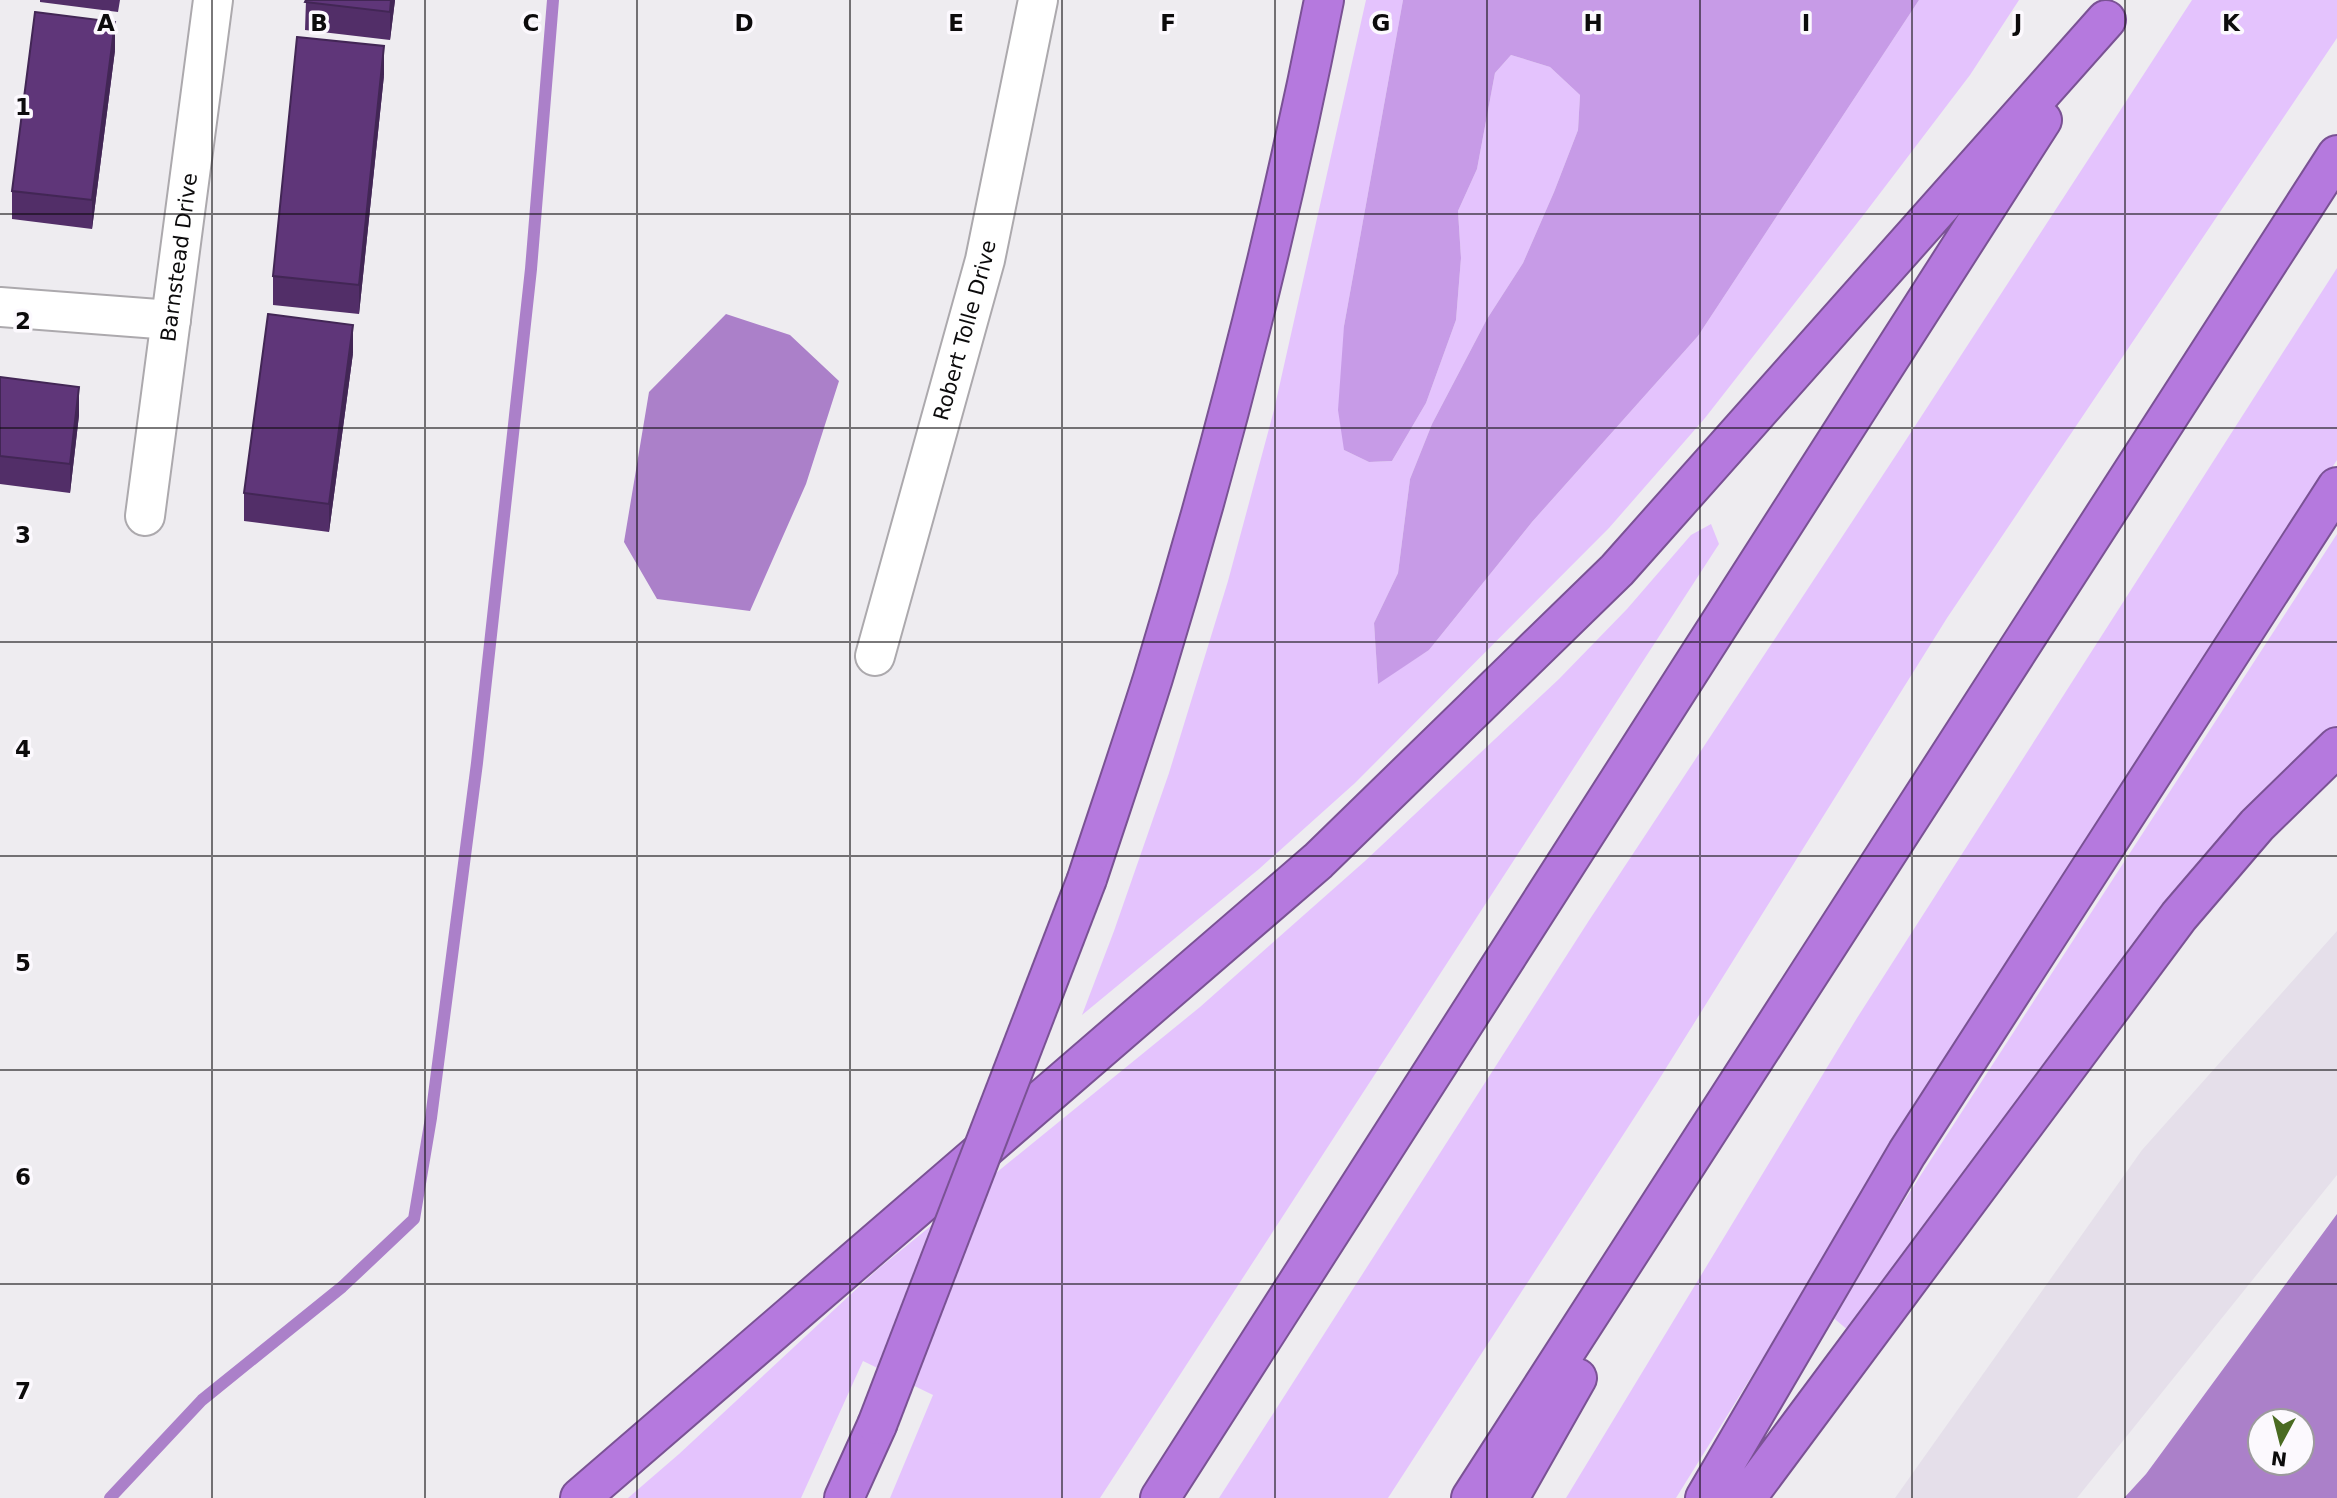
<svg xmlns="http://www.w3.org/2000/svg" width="2337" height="1498" font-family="'DejaVu Sans',sans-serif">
<rect width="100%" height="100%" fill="#eeecf0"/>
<!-- built -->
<path fill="#e5dfea" d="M2337 931V1175L2077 1498H1895L2142 1150Z"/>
<!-- green -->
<path fill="#e4c3fd" d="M1366 0H1403L1344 326V450L1369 462 1392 461 1426 403 1456 320 1461 258 1458 211 1477 169 1495 73 1511 55 1550 67 1580 95 1578 130 1554 192 1523 263 1487 319 1432 424 1410 479 1398 573 1374 623 1378 683 1429 650 1532 522 1698 336 1919 0H2019L1970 75 1865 213 1705 418 1609 528 1355 783 1259 869 1082 1015 1114 931 1169 773 1228 581 1274 410Z
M2192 0H2337V38L1947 618 1658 1081 1388 1498H1219L1588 922 1904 443Z
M2337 268V460L1930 1089 1676 1498H1566L1857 1018Z
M1711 524 1719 544 1100 1498H890L933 1395 863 1361 801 1498H628L679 1454 878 1269 1200 1007 1365 861 1559 679 1627 609 1691 535Z
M2337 534V725L2268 790 1849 1331 1830 1315Z"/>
<!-- forest -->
<path fill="#c79be7" d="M1403 0H1919L1698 336 1532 522 1429 650 1378 684 1374 623 1398 573 1410 479 1432 424 1487 319 1523 263 1554 192 1578 130 1580 95 1550 67 1511 55 1495 73 1477 169 1458 211 1461 258 1456 320 1426 403 1392 461 1369 462 1344 450 1338 410 1344 326Z"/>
<!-- water -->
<path fill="#ab80c9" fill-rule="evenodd" d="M726 314 790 335 839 381 806 484 750 611 657 599 624 542 649 392Z
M2337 1214V1498H2124L2146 1474ZM2302 1421V1463H2260V1421Z"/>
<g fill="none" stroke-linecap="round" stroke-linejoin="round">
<!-- stream -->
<path stroke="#ab80c9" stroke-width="12" d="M110 1498 202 1400 342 1287 414 1219 431 1118 477 763 531 269 553 0"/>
<defs>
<g id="minor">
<path d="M0 307 171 320"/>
<path id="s1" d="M145 516 213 0"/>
<path id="s2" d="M875 656 985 260 1038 0"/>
</g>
<path id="motorway" d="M1087 879C1109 812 1132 745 1153 678 1221 455 1279 229 1324 0
M580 1498 1318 861 1617 570 2106 20
M844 1498 877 1425
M1160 1498 2042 120
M1471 1498 2337 155
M1509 1498 1577 1378
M1705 1498 1907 1153 2337 487
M1746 1498 2179 916 2257 825 2337 747"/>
</defs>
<!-- minor casing -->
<use href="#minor" stroke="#aca9ad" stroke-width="42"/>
<!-- motorway casing -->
<use href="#motorway" stroke="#7a5294" stroke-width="42"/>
<!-- minor -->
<use href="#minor" stroke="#fff" stroke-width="38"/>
<!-- motorway -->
<use href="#motorway" stroke="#b579de" stroke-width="38"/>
<defs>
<path id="motorway-bridge" d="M877 1425 1087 879"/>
</defs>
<!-- motorway-bridge casing -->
<use href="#motorway-bridge" stroke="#7a5294" stroke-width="42" stroke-linecap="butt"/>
<!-- motorway-bridge -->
<use href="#motorway-bridge" stroke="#b579de" stroke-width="38"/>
</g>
<!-- wall -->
<path fill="#522e68" d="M40 0H120L118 12 40 2Z
M306 0H395L390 40 305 30Z
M115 50 92 229 12 219V191Z
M384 75 359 314 273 305V276Z
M353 353 329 532 244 521V493Z
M0 377 79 415 70 493 0 484Z"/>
<!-- shaded-wall -->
<path fill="#422655" d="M391 0H395L390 40V12Z
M115 22V50L92 229V200Z
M384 46V75L359 314V285Z
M353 325V353L329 532V504Z
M79 387V415L70 493V464Z"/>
<!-- building -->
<path fill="#5f3679" stroke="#422655" stroke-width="2" d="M306 0H391L390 12 305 2Z
M35 12 115 22 92 200 12 191Z
M297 37 384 46 359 285 273 276Z
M268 314 353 325 329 504 244 493Z
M0 377 79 387 70 464 0 456Z"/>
<!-- grid -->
<path fill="none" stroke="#0c0b0c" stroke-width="2" stroke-opacity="0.55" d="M212 0V1498M425 0V1498M637 0V1498M850 0V1498M1062 0V1498M1275 0V1498M1487 0V1498M1700 0V1498M1912 0V1498M2125 0V1498M0 214H2337M0 428H2337M0 642H2337M0 856H2337M0 1070H2337M0 1284H2337"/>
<g text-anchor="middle" stroke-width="7" stroke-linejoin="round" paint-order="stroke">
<!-- street labels -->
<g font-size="21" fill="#0c0b0c" stroke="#fcf9fe">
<text dy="7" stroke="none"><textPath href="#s1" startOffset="261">Barnstead Drive</textPath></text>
<text dy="7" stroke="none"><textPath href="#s2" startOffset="338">Robert Tolle Drive</textPath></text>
</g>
</g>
<g font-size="23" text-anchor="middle" font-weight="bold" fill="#0c0b0c" stroke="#fcf9fe" stroke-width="7" stroke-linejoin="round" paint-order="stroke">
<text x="106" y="31">A</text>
<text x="319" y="31">B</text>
<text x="531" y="31">C</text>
<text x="744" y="31">D</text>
<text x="956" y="31">E</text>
<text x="1168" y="31">F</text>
<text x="1381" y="31">G</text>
<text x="1593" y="31">H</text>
<text x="1806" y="31">I</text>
<text x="2018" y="31">J</text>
<text x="2231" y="31">K</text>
<text x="23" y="115">1</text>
<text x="23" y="329">2</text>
<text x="23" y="543">3</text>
<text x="23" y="757">4</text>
<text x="23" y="971">5</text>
<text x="23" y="1185">6</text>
<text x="23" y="1399">7</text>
</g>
<!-- north arrow -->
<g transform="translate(2281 1442) rotate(187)"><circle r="33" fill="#fcf9fe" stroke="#9c9a9d" stroke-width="2"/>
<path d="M0-5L12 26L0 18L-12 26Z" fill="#4a6b22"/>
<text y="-10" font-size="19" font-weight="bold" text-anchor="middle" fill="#0c0b0c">N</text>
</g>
</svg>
